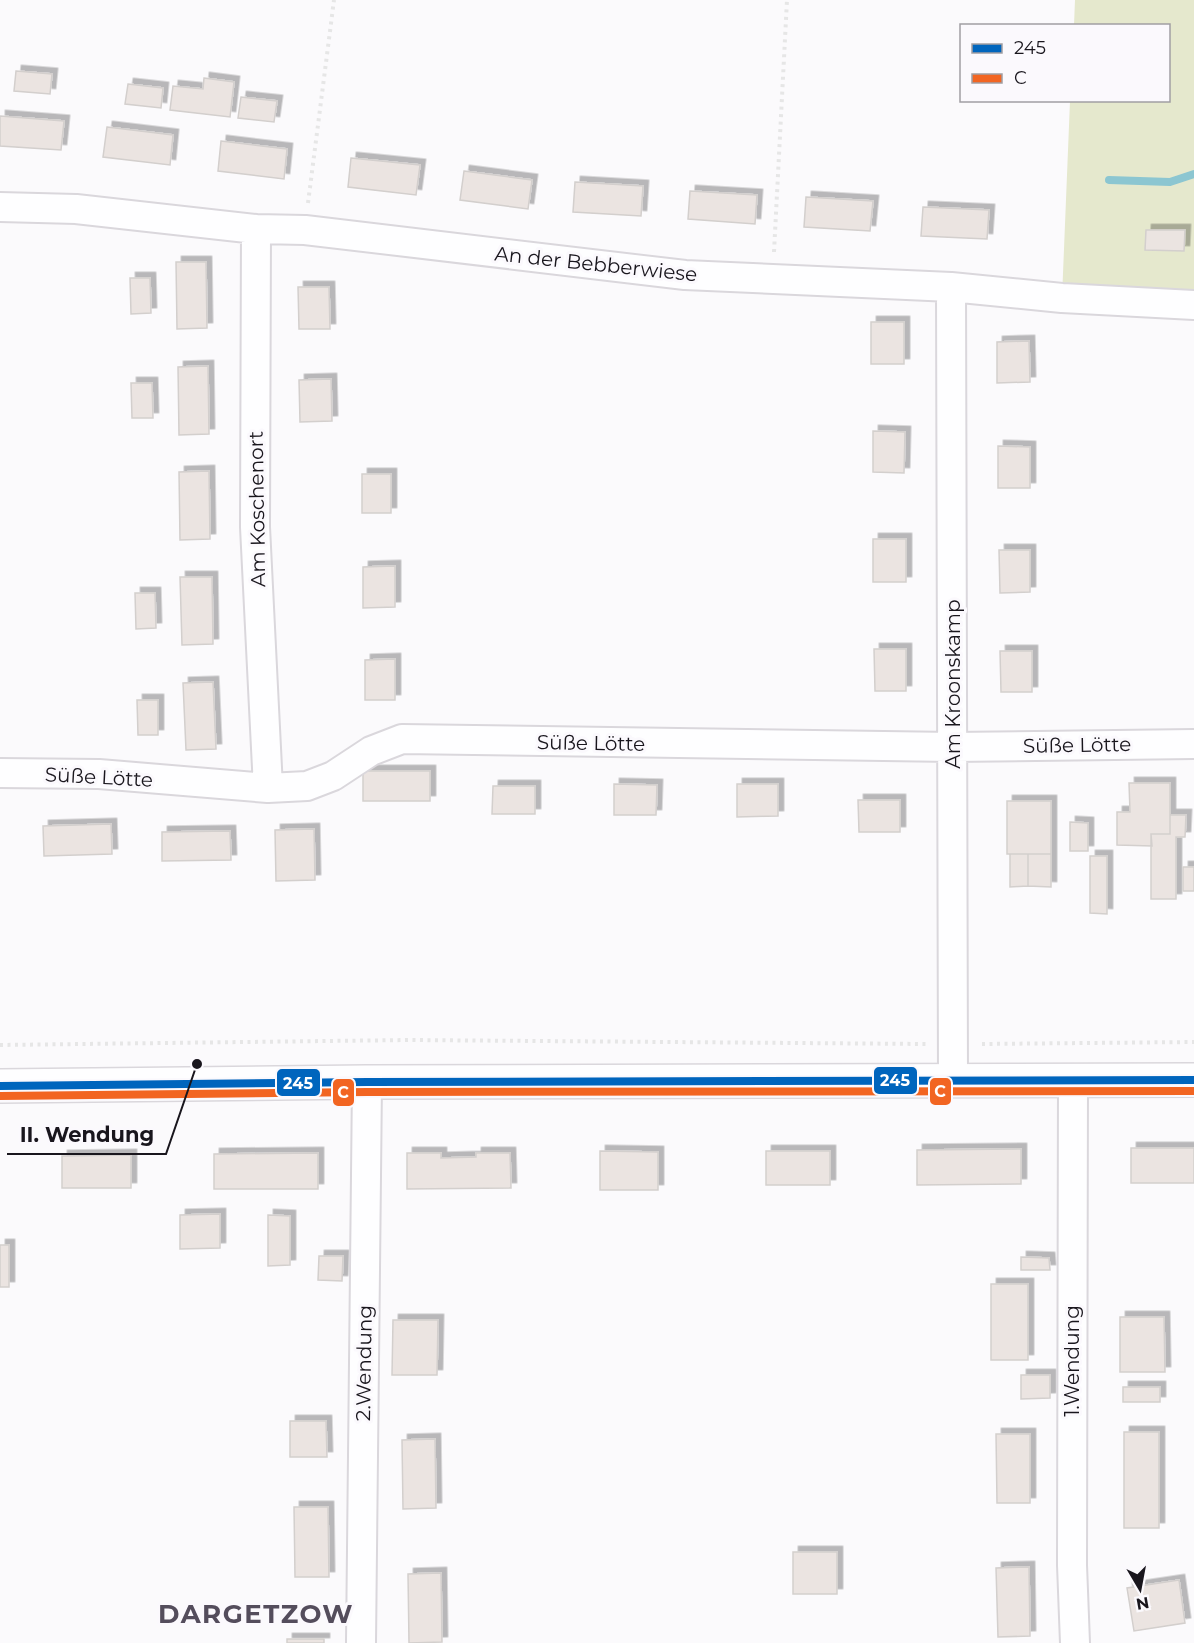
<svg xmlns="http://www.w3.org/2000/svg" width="1194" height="1643" font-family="Montserrat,sans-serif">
<defs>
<filter id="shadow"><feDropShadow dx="5.5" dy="-5.5" stdDeviation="0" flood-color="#0004"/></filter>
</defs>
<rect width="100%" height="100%" fill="#fbfafc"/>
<!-- green -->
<path fill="#e5e8cd" d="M1075 0H1194V305L1062 298 1070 101 1168 100V26L1074 25Z"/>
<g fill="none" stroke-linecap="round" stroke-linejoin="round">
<!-- stream -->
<path stroke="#8cc6d1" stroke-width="8" d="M1109 180 1170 182 1194 174"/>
</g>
<!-- building -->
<path fill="#ebe4e1" stroke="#d3cfcd" stroke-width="1.5" filter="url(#shadow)" d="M16 71 52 74 50 94 14 91Z
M204 78 234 82 230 117 170 110 173 86 203 89Z
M128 84 163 88 161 108 125 104Z
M241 97 277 101 274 122 238 118Z
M0 116 64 121 61 150 0 146Z
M107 127 173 135 170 165 103 157Z
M221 141 287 149 284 179 218 171Z
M351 158 420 165 416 195 348 187Z
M464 171 532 180 528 209 460 200Z
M575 182 643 186 641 216 573 212Z
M690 191 757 195 755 224 688 219Z
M806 197 873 201 870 231 804 227Z
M923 207 989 210 987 239 921 236Z
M1146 230H1185L1184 251 1145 250Z
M176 262H206L207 328 177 329Z
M130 278H150L151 313 131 314Z
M298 287H329L330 329H299Z
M871 322H904V364H871Z
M1029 341 1030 382 997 383V342Z
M208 366 209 434 179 435 178 367Z
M331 379 332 421 300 422 299 380Z
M131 383H152L153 418H132Z
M873 431 905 432 904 473 873 472Z
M998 446 1030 447V488H998Z
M209 471 210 539 180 540 179 472Z
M362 474H391V513H362Z
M873 539H906V582H873Z
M999 550H1030V592L1000 593Z
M395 566V607L363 608V567Z
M180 577H212L213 644 182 645Z
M135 593H155L156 628 136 629Z
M874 649H906V691H875Z
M1000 651H1032V692H1001Z
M395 659V700H365V660Z
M213 682 216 749 186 750 183 683Z
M137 700H158V735H138Z
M363 771H430V801H363Z
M1129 783H1170V834H1151L1152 846 1117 845V812H1130Z
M614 784 657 785 656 815H614Z
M737 784H778V816L737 817Z
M493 786H535V814H492Z
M858 800H900V832H859Z
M1007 801H1051V854H1007Z
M1170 815H1186L1185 837H1176V899H1151V834H1170Z
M1070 822 1088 823V851H1070Z
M111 824 112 854 44 856 43 826Z
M314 829 315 880 276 881 275 830Z
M230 831 231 860 162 861V832Z
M1010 854H1028V886L1010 887Z
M1028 854H1051V887L1028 886Z
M1090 856H1107V914L1090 913Z
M1183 867H1194V891H1183Z
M1131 1148H1194V1183H1131Z
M1021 1149V1184L917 1185V1150Z
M600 1151 658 1152V1190H600Z
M766 1151H830V1185H766Z
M318 1153V1189H214V1154Z
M407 1153H441V1158L476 1157V1153H510L511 1188 407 1189Z
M131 1155V1188H62V1156Z
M220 1214V1248L180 1249V1215Z
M268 1215 290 1216V1265L268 1266Z
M0 1245H9V1287H0Z
M319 1256H343L342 1281 318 1280Z
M1021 1257 1049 1258 1050 1270H1021Z
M991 1284H1028V1360H991Z
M1120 1317H1164L1165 1372H1120Z
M393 1320H438L437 1375H392Z
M1021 1375H1050V1398L1021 1399Z
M1123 1387H1160V1402H1123Z
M290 1421H326L327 1457H290Z
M1124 1432H1159V1528H1124Z
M996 1434H1030V1503H997Z
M435 1439 436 1508 403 1509 402 1440Z
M294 1507H328L329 1577H295Z
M793 1552H837V1594H793Z
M1029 1567 1030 1636 998 1637 996 1568Z
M441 1573 442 1642 409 1643 408 1574Z
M1179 1580 1185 1623 1134 1631 1127 1588Z
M287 1639H324V1643H287Z"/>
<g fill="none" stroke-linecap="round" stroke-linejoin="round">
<defs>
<path id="minor" d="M0 207 76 209 256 229 305 230 685 275 951 287 1062 298 1194 305
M256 229 255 527 268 788
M951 287 953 1080
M0 773 99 774 268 788 307 786 333 776 371 751 402 739 953 747 1194 744
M1073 1080 1072 1565 1075 1643
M361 1643 367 1082"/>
<path id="tertiary" d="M0 1086 367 1082 1194 1080"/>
</defs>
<!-- minor casing -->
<use href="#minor" stroke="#dad7dc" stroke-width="32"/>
<!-- tertiary casing -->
<use href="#tertiary" stroke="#dad7dc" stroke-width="36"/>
<!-- path -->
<path stroke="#e6e6e6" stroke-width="4" stroke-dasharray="3 4.5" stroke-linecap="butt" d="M308 203 334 0
M774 252 787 0
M982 1044 1194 1042
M0 1045 409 1040 926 1044"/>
<!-- minor -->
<use href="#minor" stroke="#fefeff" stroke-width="28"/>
<!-- tertiary -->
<use href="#tertiary" stroke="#fefeff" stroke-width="33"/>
<defs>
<path id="bus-1" d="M0 1086 367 1082 1194 1080"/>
<path id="bus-2" d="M0 1096 367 1092 1194 1091"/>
</defs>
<!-- bus-1 casing -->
<use href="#bus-1" stroke="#fbf9fd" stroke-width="12"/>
<!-- bus-2 casing -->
<use href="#bus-2" stroke="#fbf9fd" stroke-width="12"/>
<!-- bus-1 -->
<use href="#bus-1" stroke="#0065bd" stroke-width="8"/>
<!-- bus-2 -->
<use href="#bus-2" stroke="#f26522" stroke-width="8"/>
</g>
<g text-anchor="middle" stroke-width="6" stroke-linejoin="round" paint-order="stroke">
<!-- street labels -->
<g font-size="20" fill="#19161d" stroke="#fbf9fd">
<text transform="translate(596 264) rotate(6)" y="7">An der Bebberwiese</text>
<text transform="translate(257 509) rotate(-91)" y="7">Am Koschenort</text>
<text transform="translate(953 684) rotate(-90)" y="7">Am Kroonskamp</text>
<text transform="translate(591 743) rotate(1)" y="7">Süße Lötte</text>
<text transform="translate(1077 745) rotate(-1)" y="7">Süße Lötte</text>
<text transform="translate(99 777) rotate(3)" y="7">Süße Lötte</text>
<text transform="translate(1072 1361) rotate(-90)" y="7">1.Wendung</text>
<text transform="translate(364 1363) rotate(-89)" y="7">2.Wendung</text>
</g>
<!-- district labels -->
<g font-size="26" font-weight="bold" letter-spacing="1.5" fill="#544d5c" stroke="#fbf9fd">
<text x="256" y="1623">DARGETZOW</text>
</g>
</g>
<!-- callouts -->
<path fill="none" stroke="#19161d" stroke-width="2" d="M197 1064L166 1154H7"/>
<circle fill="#19161d" stroke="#fbf9fd" stroke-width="2" cx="197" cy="1064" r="6"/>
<g font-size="21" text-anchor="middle" font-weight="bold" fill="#19161d" stroke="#fbf9fd" stroke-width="6" stroke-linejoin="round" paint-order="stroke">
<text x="87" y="1142">II. Wendung</text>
</g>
<g stroke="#fbf9fd" stroke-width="2">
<rect x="873" y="1066" width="45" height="29" rx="6" fill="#0065bd"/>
<rect x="276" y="1068" width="45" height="29" rx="6" fill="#0065bd"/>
<rect x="929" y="1077" width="23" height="29" rx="6" fill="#f26522"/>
<rect x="332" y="1078" width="23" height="29" rx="6" fill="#f26522"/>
</g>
<g font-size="16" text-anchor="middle" font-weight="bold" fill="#fff">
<text x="895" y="1086">245</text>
<text x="298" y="1089">245</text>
<text x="940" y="1097">C</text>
<text x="343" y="1098">C</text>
</g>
<!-- legend -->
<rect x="960" y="24" width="210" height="78" fill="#fbf9fd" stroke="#a19ea3" stroke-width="1.5"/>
<rect x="972" y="44" width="30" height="9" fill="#0065bd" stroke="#a19ea3" stroke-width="1.5"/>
<text x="1014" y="54" font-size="18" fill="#19161d">245</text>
<rect x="972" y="74" width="30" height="9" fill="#f26522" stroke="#a19ea3" stroke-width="1.5"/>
<text x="1014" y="84" font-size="18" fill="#19161d">C</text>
<!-- north arrow -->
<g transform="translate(1140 1589) rotate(170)" stroke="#fbf9fd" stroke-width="4.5" paint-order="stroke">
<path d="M0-4.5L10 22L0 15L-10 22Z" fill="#19161d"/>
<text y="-9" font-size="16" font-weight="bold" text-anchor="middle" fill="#19161d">N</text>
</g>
</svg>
